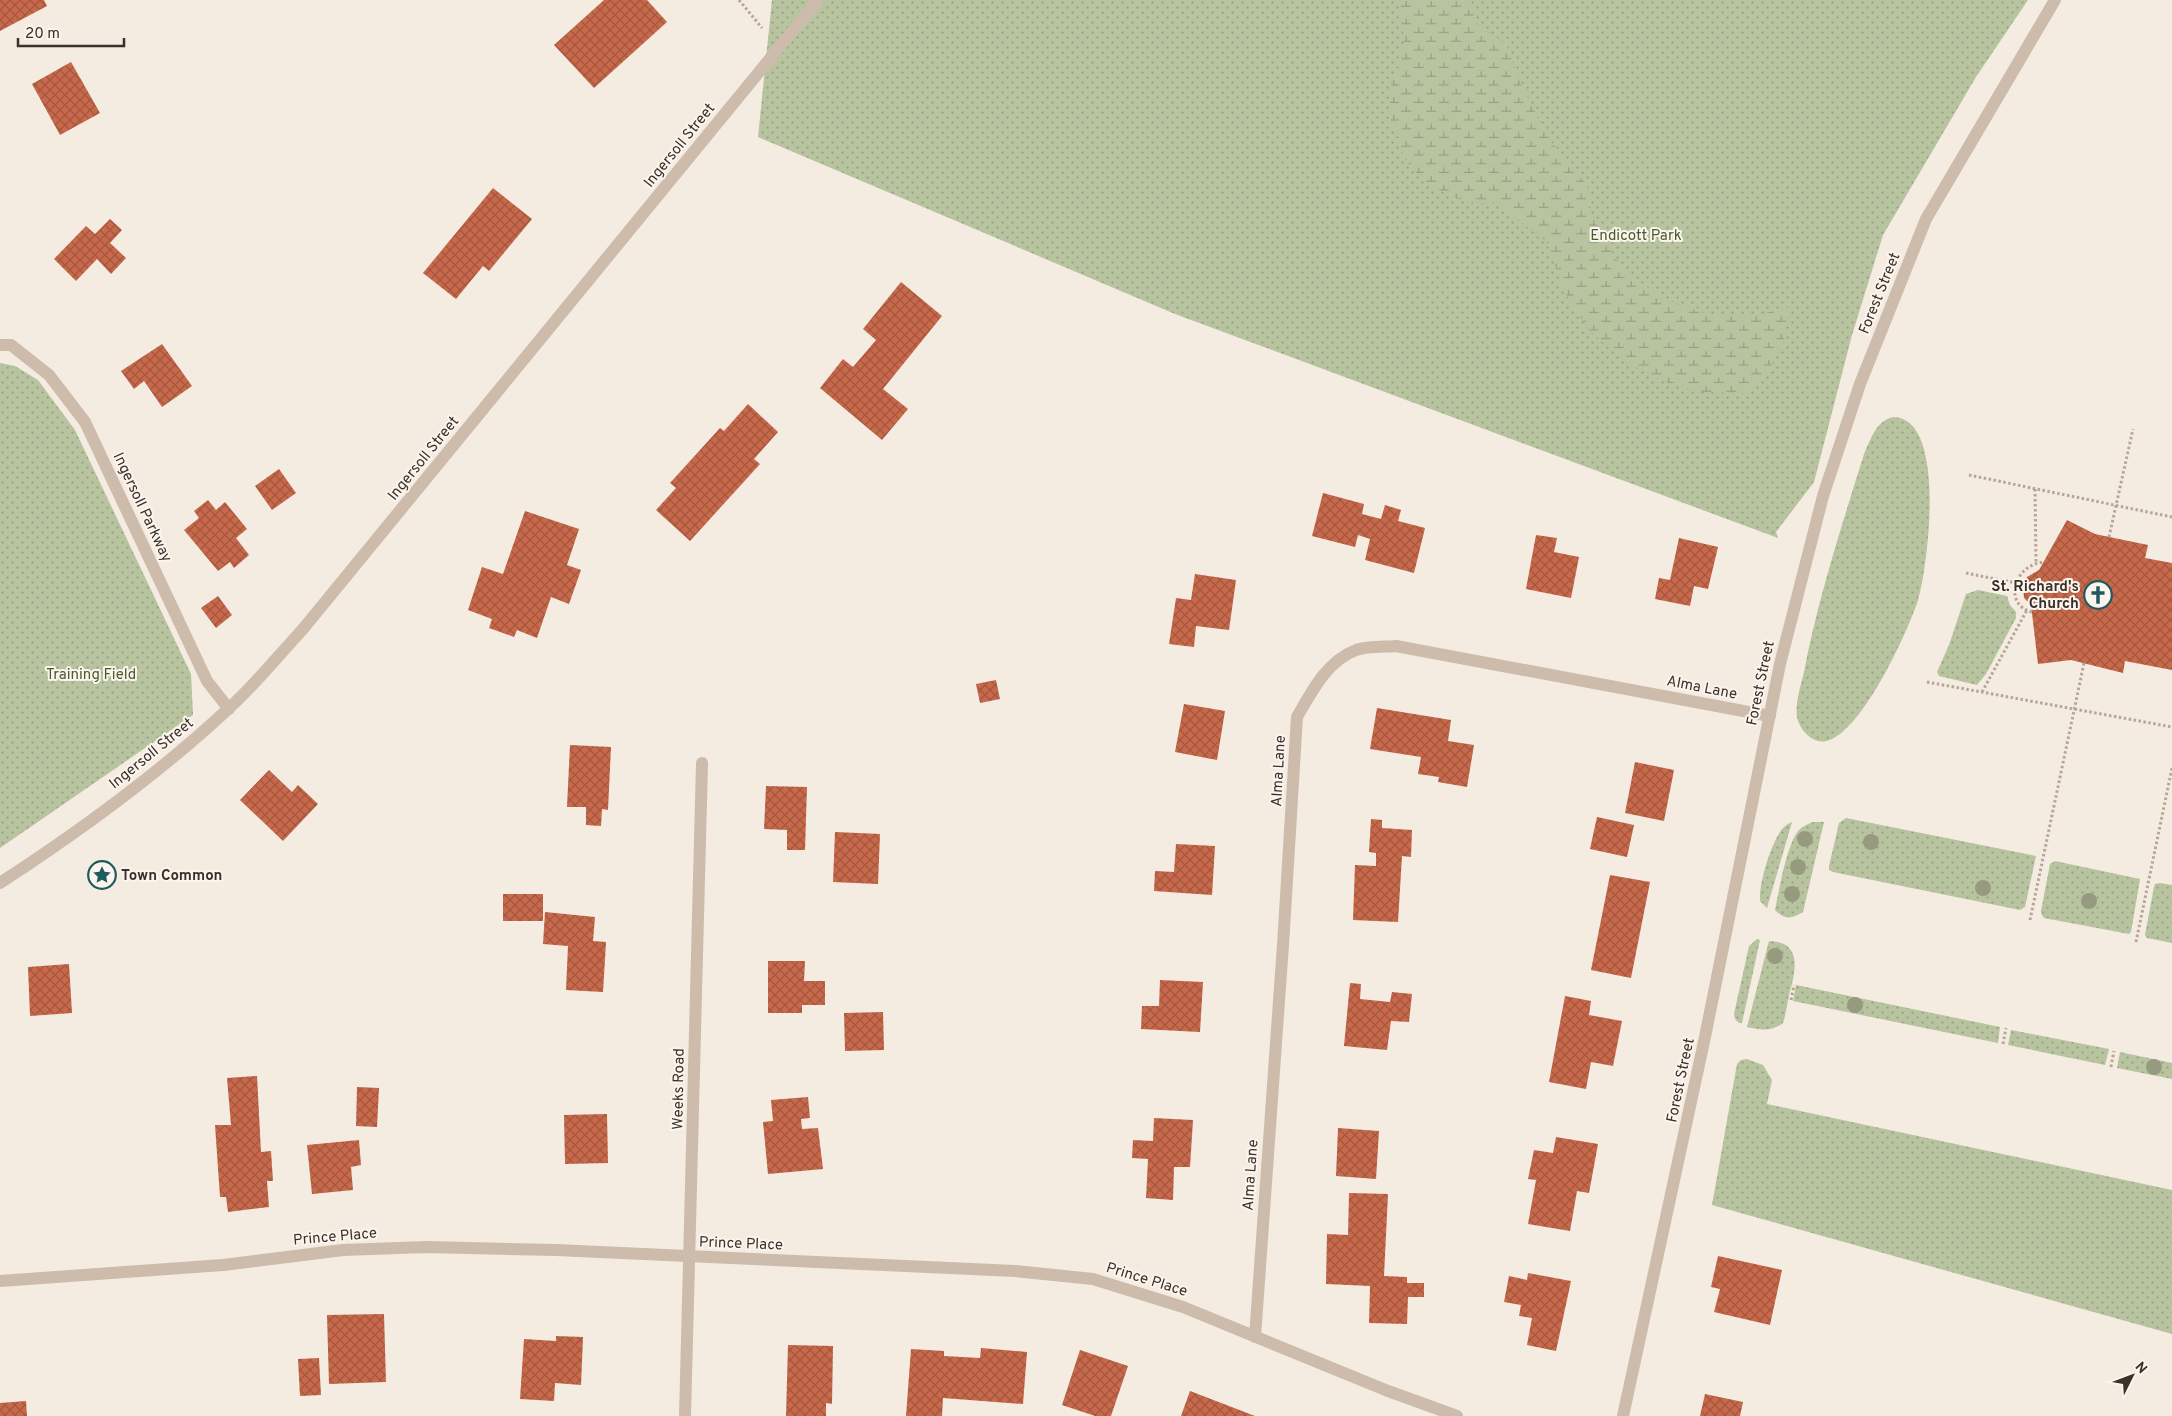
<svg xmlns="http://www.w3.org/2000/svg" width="2172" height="1416" font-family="Overpass,sans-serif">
<defs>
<pattern id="grass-dots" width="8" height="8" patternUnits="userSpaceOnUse" patternTransform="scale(1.25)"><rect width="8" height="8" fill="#b8c4a0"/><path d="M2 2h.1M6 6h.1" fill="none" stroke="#97a083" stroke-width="1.8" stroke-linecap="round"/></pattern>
<pattern id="wetland-marsh" width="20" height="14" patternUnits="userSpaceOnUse" patternTransform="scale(1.25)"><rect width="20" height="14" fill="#b8c4a0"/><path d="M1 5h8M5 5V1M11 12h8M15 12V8" fill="none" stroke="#97a083"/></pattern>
<pattern id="building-cross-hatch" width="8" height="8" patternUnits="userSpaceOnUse" patternTransform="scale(1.25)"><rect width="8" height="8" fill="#c8694b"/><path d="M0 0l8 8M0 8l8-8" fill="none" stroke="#a4573f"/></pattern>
</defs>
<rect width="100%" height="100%" fill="#f4ebe1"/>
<!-- grass -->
<path fill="url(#grass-dots)" d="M772 0H2028L1976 77 1883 235 1852 335 1814 482 1776 532 1778 538 1175 314 758 137Z
M0 363 15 366 38 380 75 430 191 674 193 715 0 848Z
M1894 417C1947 419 1928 566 1918 600 1909 629 1855 750 1818 741 1807 738 1799 727 1797 717 1795 703 1801 685 1804 672 1818 598 1842 525 1864 454 1871 439 1876 420 1894 417Z
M1978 590 2007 596 2010 605 2016 612V618L1986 674 1977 685 1939 676 1937 672 1949 645 1966 594Z
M1846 818 2036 856 2025 907 2020 910 1833 872 1829 870V866L1839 823Z
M1792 822 1767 908 1760 901C1759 883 1770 847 1780 832 1783 827 1787 824 1792 822Z
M1813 822H1824L1803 912C1791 919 1785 920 1775 910 1779 891 1787 843 1799 830 1803 826 1808 824 1813 822Z
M2055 861 2140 879 2131 932 2129 934 2044 918 2042 915 2041 911 2050 864Z
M2160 883 2172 885V943L2147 938 2145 935 2154 887 2155 884Z
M1757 939 1760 940 1742 1023H1739L1735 1019 1734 1014 1749 946Z
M1769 941C1804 942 1795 973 1789 995 1787 1004 1786 1014 1783 1023 1771 1032 1761 1030 1747 1027Z
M1796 985 2000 1027 1998 1043 1793 1001Z
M2011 1030 2109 1049 2105 1065 2008 1045Z
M2120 1052 2172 1063V1079L2117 1068Z
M1747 1059 1763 1065 1772 1080 1767 1104 2172 1190V1334L1712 1205 1737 1064 1741 1060Z"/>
<!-- wetland -->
<path fill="url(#wetland-marsh)" d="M1400 0H1471L1475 22 1506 44 1520 82 1548 138 1587 185 1591 211 1601 235 1615 257 1632 277 1664 299 1710 315 1754 316 1790 307 1783 345 1765 376 1745 393 1702 392 1665 382 1624 361 1588 329 1564 291 1547 242 1497 204 1469 202 1449 196 1425 181 1410 166 1398 145 1390 117V90L1404 43Z"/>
<!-- building -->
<path fill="url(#building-cross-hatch)" d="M0 0H44L47 6 0 31Z
M604 0H647L667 22 594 88 554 45Z
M71 62 100 113 60 135 32 84Z
M493 188 532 219 489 271 483 266 456 299 423 273Z
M110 219 122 230 110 243 126 258 111 274 97 259 76 281 54 259 86 226 95 234Z
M901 282 942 316 883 389 908 409 882 440 820 388 843 359 853 367 876 340 863 329Z
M162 344 192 386 162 407 144 381 134 389 121 371Z
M748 404 778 432 754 459 760 464 690 541 656 510 676 488 670 483 720 428 724 431Z
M279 469 296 493 272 510 255 486Z
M1323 493 1364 504 1362 514 1381 519 1385 505 1401 510 1398 521 1425 528 1414 573 1365 560 1370 539 1358 535 1355 547 1312 536Z
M208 500 216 510 225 502 247 529 236 538 249 555 234 568 230 562 218 571 184 530 199 518 194 511Z
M525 511 579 529 567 565 581 570 569 604 551 597 537 638 517 630 514 637 489 628 492 619 468 610 482 567 503 574Z
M2067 520 2095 534 2148 545 2145 558 2172 563V670L2125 661 2123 673 2071 660 2038 664 2031 605 2024 598 2023 586 2027 577 2039 570Z
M1536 535 1557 538 1554 552 1579 557 1571 598 1526 589Z
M1679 538 1718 547 1708 589 1694 586 1690 606 1655 599 1659 578 1670 580Z
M1195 574 1236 580 1229 630 1196 626 1194 647 1169 644 1176 598 1191 600Z
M218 596 232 615 216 628 201 608Z
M996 680 1000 699 980 703 976 684Z
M1184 704 1225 711 1217 760 1175 752Z
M1377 708 1451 720 1448 741 1474 745 1467 787 1438 782 1439 777 1418 774 1421 757 1370 749Z
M570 745 611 747 608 810 602 809 601 826 586 825V807H567Z
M1635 762 1674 770 1664 821 1625 813Z
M269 770 292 792 298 785 318 804 283 841 240 800Z
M766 786 807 787 805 850H787V830L764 829Z
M1597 817 1634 825 1627 857 1590 849Z
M1371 819 1382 820V828L1412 830 1411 857 1402 856 1398 922 1353 920 1355 865 1376 866V853L1369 852Z
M835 832 880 834 878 884 833 882Z
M1176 844 1215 846 1212 895 1154 891 1155 871 1174 872Z
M1610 875 1650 882 1631 978 1591 970Z
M503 894H543V921H503Z
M545 912 595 917 593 941 606 942 603 992 566 990 568 946 543 944Z
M768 961H805L804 981H825V1005H802V1013H768Z
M69 964 72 1013 30 1016 28 967Z
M1160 980 1203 982 1200 1032 1141 1029 1142 1006H1159Z
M1350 983 1361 984 1360 999 1390 1002 1392 992 1412 994 1409 1022 1391 1021 1387 1050 1344 1046Z
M1565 996 1591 1001 1589 1015 1622 1021 1613 1066 1591 1062 1586 1089 1549 1082Z
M883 1012 884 1050 845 1051 844 1013Z
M257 1076 261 1152 271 1151 273 1181H267L269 1207 228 1212 226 1197H220L215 1125H231L227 1078Z
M357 1087 379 1088 377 1127 356 1126Z
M808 1097 810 1118 801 1119 802 1129 818 1128 823 1169 768 1174 763 1122 773 1121 771 1100Z
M607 1114 608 1163 565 1164 564 1115Z
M1154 1118 1193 1120 1190 1167H1174L1173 1200 1146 1198 1148 1159 1132 1158 1133 1140 1153 1141Z
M1338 1128 1379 1131 1376 1179 1336 1176Z
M1556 1137 1598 1144 1589 1193 1577 1191 1570 1231 1528 1224 1536 1180 1528 1179 1534 1150 1553 1153Z
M359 1140 361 1165 351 1167 353 1190 312 1194 307 1145Z
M1349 1193 1388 1194 1384 1276 1407 1277V1283H1424V1297H1408L1407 1324 1369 1323 1370 1286 1326 1284 1327 1234 1348 1235Z
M1718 1256 1782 1270 1770 1325 1714 1312 1720 1289 1711 1287Z
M1528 1273 1571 1281 1556 1351 1527 1345 1532 1318 1519 1316 1521 1305 1504 1302 1509 1276 1527 1280Z
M384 1314 386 1382 329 1384 327 1315Z
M556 1336 583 1337 581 1385 555 1383 554 1401 520 1399 524 1339 556 1341Z
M788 1345 833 1346 832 1404 826 1403V1416H786Z
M981 1348 1027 1352 1023 1404 943 1398 942 1416H906L911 1349 944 1351V1356L980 1358Z
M1080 1350 1128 1366 1111 1416H1095L1062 1405Z
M319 1358 321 1395 300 1396 298 1359Z
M1190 1391 1255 1416H1181Z
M1705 1394 1743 1402 1740 1416H1700Z
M26 1401 27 1416H0V1403Z"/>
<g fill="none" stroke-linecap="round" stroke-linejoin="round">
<!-- path -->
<path stroke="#b9a596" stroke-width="3" stroke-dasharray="2.5 2.5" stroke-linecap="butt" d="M739 0 762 28
M1969 475 2172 517
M2035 489 2036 562
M2109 537 2133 429
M1966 573 2016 583
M2032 612C2003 605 2013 565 2044 562
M1927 682 2172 727
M1982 692 2027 610
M2030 920 2084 663
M2136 942 2172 768
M1791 1000 1794 985
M2003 1044 2006 1028
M2111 1067 2114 1051"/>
<!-- minor -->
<path stroke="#cdbbac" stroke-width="12" d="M0 345H11L49 375 85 422 207 681 229 709
M0 883C80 831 157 775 227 710 254 686 278 656 303 629L818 0
M0 1281 223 1265 343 1250 427 1247 556 1250 1015 1271 1093 1279 1183 1307 1388 1391 1457 1416
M1255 1337 1283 945 1297 717C1312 691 1327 661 1356 650 1368 646 1384 647 1396 646L1770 716
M685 1416 702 763"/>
<!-- tertiary -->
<path stroke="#cdbbac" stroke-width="12" d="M1623 1416 1705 1037 1780 664 1823 496 1860 384 1926 219 2055 0"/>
</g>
<!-- trees -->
<g fill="#969b7f">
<circle cx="1805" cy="839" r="8"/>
<circle cx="1871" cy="842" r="8"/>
<circle cx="1798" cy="867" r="8"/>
<circle cx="1983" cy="888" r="8"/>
<circle cx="1792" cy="894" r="8"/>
<circle cx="2089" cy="901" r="8"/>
<circle cx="1775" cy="956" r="8"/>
<circle cx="1855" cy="1005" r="8"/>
<circle cx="2154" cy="1067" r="8"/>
</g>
<!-- icons -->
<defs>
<symbol id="church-ring" viewBox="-11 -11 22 22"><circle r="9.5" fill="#fbf5ee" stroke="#1f5a5e" stroke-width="1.5"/><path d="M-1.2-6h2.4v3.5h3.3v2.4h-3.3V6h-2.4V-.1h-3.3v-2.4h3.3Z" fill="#1f5a5e"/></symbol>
<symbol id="sight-ring" viewBox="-11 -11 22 22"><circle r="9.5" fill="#fbf5ee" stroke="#1f5a5e" stroke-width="1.5"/><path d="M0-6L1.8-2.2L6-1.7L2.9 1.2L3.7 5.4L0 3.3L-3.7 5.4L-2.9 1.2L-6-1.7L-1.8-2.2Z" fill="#1f5a5e"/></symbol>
</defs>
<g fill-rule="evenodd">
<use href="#church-ring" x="2082" y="579" width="32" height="32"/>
<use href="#sight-ring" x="86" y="859" width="32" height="32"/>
</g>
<g text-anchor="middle" stroke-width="4" stroke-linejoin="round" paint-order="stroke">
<!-- street labels -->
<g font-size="15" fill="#3b302b" stroke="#fbf5ee">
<text transform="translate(679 145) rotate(-51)" y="5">Ingersoll Street</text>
<text transform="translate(1879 293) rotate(-68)" y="5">Forest Street</text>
<text transform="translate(423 458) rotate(-51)" y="5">Ingersoll Street</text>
<text transform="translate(143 507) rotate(65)" y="5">Ingersoll Parkway</text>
<text transform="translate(1760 683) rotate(-78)" y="5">Forest Street</text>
<text transform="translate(1702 687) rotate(11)" y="5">Alma Lane</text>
<text transform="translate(151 753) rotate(-39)" y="5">Ingersoll Street</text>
<text transform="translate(1278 771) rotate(-87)" y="5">Alma Lane</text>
<text transform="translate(1680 1080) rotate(-78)" y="5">Forest Street</text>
<text transform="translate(678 1089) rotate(-89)" y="5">Weeks Road</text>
<text transform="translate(1250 1175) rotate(-86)" y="5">Alma Lane</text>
<text transform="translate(335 1236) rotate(-5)" y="5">Prince Place</text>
<text transform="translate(741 1243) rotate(2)" y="5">Prince Place</text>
<text transform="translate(1147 1279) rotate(17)" y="5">Prince Place</text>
</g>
<!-- park labels -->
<g font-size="15" fill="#4a5a2e" stroke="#fbf5ee">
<text x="1636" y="240">Endicott Park</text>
<text x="91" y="679">Training Field</text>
</g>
<!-- poi labels -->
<g font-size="15" font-weight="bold" fill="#3b302b" stroke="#fbf5ee" text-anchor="end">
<text x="2079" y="591">St. Richard's<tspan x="2079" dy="17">Church</tspan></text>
<text x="121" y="880" text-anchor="start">Town Common</text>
</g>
</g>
<!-- north arrow -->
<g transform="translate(2132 1376) rotate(48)" stroke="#fbf5ee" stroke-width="4" paint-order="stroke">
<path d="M0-4L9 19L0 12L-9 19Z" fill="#3b302b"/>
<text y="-8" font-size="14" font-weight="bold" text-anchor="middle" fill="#3b302b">N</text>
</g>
<!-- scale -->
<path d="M18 38v8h106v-8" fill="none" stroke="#3b302b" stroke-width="2.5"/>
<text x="25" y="38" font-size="15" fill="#3b302b" stroke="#fbf5ee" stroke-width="4" paint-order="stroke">20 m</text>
</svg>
